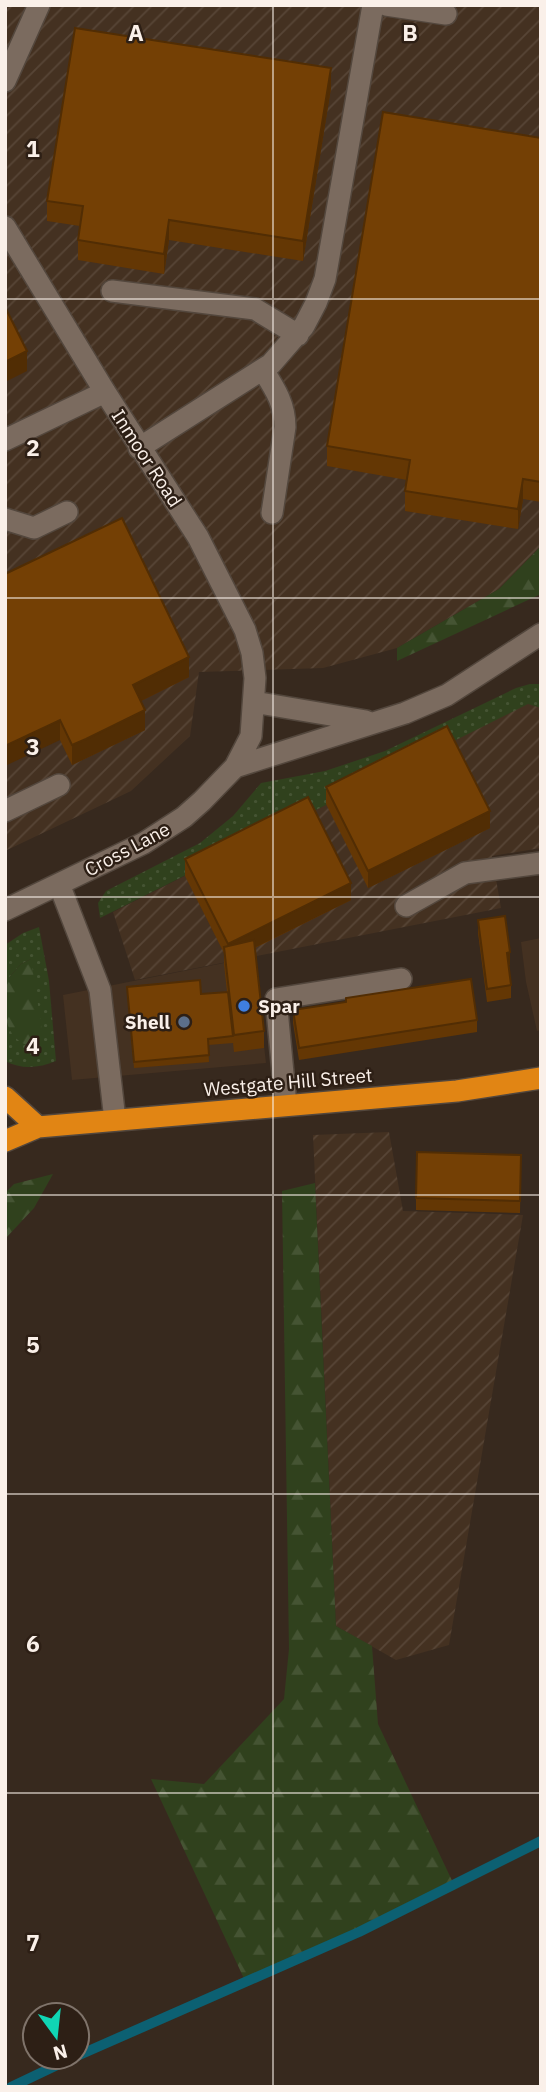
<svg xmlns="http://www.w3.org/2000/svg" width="546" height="2092" font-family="'IBM Plex Sans',sans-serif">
<defs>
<pattern id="industrial-furrows" width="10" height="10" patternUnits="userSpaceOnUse" patternTransform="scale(1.75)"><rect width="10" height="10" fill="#443121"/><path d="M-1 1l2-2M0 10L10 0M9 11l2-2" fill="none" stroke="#574536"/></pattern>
<pattern id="grass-dots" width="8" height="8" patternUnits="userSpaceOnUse" patternTransform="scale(1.75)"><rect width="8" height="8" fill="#30411d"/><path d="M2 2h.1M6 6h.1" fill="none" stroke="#455433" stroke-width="1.8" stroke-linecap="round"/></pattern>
<pattern id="forest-firs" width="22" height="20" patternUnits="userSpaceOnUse" patternTransform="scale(1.75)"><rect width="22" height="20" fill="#30411d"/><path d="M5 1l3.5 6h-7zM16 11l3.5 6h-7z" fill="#455433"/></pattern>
</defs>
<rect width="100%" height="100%" fill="#37291e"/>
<!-- built -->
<path fill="#443121" d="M541 938V1030L537 1031 526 982 521 942Z
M254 957 266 1063 72 1080 63 995Z"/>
<!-- industrial -->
<path fill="url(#industrial-furrows)" d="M5 5 541 7V546L499 589 397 648 323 668 199 672 190 736 131 791 5 851Z
M528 703 541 708V848L492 856 501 908 135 980 113 912Z
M389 1132 403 1211 523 1215 449 1645 396 1660 336 1626 313 1135Z"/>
<!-- grass -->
<path fill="url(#grass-dots)" d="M530 684H541V708L528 704 100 918 98 903 106 891 200 843 233 816 261 783 325 771 385 751 516 688Z
M39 927 49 981 56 1061C39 1068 22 1070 5 1061V1024L6 1027 31 959 21 964 5 982V945L23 933Z"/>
<!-- forest -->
<path fill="url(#forest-firs)" d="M541 546V594L397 661V648L499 589Z
M31 959 45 1050C1 1043 5 1018 5 982L21 964Z
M53 1174 34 1208 5 1239V1193L14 1184Z
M315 1183 336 1626 372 1646 378 1724 456 1889 247 1985 151 1779 204 1784 284 1699 289 1649 282 1191Z"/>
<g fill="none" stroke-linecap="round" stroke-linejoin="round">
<!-- stream -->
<path stroke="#0c6072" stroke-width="10" d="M77 2056 359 1932 541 1841
M11 2087 74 2057"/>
<defs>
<path id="minor" d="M386 5 446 14
M5 81 39 5
M5 227 105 392 198 537 245 630 252 653 255 678 251 736 235 767 202 801 184 817 144 843 5 910
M112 291 255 309 298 335
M263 370C275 389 285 404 285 427L272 513
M5 440 105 392
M139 448 271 364 304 326 316 303 325 279 373 5
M5 519 34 528 67 512
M254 702 366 721
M235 767 405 713 447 695 541 634
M5 811 59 785
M59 884 100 990 115 1120
M406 906 465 873 541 863
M286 1105 276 999 401 979"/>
<path id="highway" d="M5 1097 38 1127
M5 1141 38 1127 457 1091 541 1078"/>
</defs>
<!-- minor casing -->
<use href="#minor" stroke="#53473d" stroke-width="24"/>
<!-- highway casing -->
<use href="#highway" stroke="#53473d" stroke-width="24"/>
<!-- minor -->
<use href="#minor" stroke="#7b6b5f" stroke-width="21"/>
<!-- highway -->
<use href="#highway" stroke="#e18514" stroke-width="21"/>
</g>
<!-- wall -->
<path fill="#643704" d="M331 88 303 261 169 240 164 274 78 260V240L80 226 47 221V201Z
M541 138V502L523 499 518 529 405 511V491L407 480 327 466V446Z
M5 574 189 677 141 701 145 730 72 765 60 740Z
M326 787 490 828 368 888 326 804Z
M185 859 351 900 255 948 264 1031V1048L234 1052 233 1043 208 1045 209 1062 134 1068 127 987 201 994 227 992 224 964V953L185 876Z
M478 920 510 964 509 965 511 985V998L487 1002 478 933Z
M293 1010 477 1020V1032L299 1060 293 1023Z
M521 1155 520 1213 416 1210V1198Z"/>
<!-- shaded-wall -->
<path fill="#512d04" d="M331 68V88L303 261V241Z
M169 220V240L164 274V254Z
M27 351V371L5 382V362Z
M523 479V499L518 529V509Z
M189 657V677L133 705V685Z
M145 710V730L72 765V745Z
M60 720V740L5 766V746Z
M490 811V828L368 888V871Z
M351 883V900L228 961V944Z
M510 952V964L507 965V953Z"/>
<!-- building -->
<path fill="#744005" stroke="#512d04" stroke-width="2" d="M75 28 331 68 303 241 169 220 164 254 78 240 83 206 47 201Z
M383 112 541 138V482L523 479 518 509 405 491 410 460 327 446Z
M5 307 27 351 5 362Z
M122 518 189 657 133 685 145 710 86 739 72 745 60 720 5 746V574Z
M447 726 490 811 368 871 326 787Z
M308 797 351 883 228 944 185 859Z
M505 916 510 952 507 953 511 985 487 989 478 920Z
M254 940 264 1031 234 1035 224 947Z
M471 979 477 1020 299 1048 293 1010 346 1002V998Z
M200 980 201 994 228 992 233 1036 208 1039 209 1055 134 1062 127 987Z
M417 1152 521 1155 520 1201 416 1198Z"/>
<!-- grid -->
<path fill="none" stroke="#faf0e9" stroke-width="2" stroke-opacity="0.55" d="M273 5V2087M5 299H541M5 598H541M5 897H541M5 1195H541M5 1494H541M5 1793H541"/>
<!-- markers -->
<circle fill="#3f7fe0" stroke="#2d1f15" stroke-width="2.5" cx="244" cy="1006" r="7"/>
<circle fill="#5c6f8a" stroke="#2d1f15" stroke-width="2.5" cx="184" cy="1022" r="7"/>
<g text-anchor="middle" stroke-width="5" stroke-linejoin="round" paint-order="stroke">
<!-- street labels -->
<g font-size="19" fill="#faf0e9" stroke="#2d1f15">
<text transform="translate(147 458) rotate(57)" y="7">Inmoor Road</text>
<text transform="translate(127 849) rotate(-28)" y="7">Cross Lane</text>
<text transform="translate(288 1082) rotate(-5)" y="7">Westgate Hill Street</text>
</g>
<!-- poi labels -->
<g font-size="19" font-weight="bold" fill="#faf0e9" stroke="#2d1f15" text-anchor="start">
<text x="258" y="1013">Spar</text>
<text x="170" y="1029" text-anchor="end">Shell</text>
</g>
</g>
<g font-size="23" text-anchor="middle" font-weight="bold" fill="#faf0e9" stroke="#2d1f15" stroke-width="5" stroke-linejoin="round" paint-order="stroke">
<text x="136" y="41">A</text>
<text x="410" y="41">B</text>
<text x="33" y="157">1</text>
<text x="33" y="456">2</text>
<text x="33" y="755">3</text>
<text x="33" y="1054">4</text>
<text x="33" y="1353">5</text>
<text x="33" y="1652">6</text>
<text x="33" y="1951">7</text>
</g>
<!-- border -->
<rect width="546" height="2092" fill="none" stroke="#faf0e9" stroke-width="14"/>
<!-- north arrow -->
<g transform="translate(56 2036) rotate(165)"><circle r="33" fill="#2d1f15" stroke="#7f736a" stroke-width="2"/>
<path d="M0-5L12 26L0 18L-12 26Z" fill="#10d5b4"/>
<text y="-10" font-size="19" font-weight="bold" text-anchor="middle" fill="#faf0e9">N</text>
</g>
</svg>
